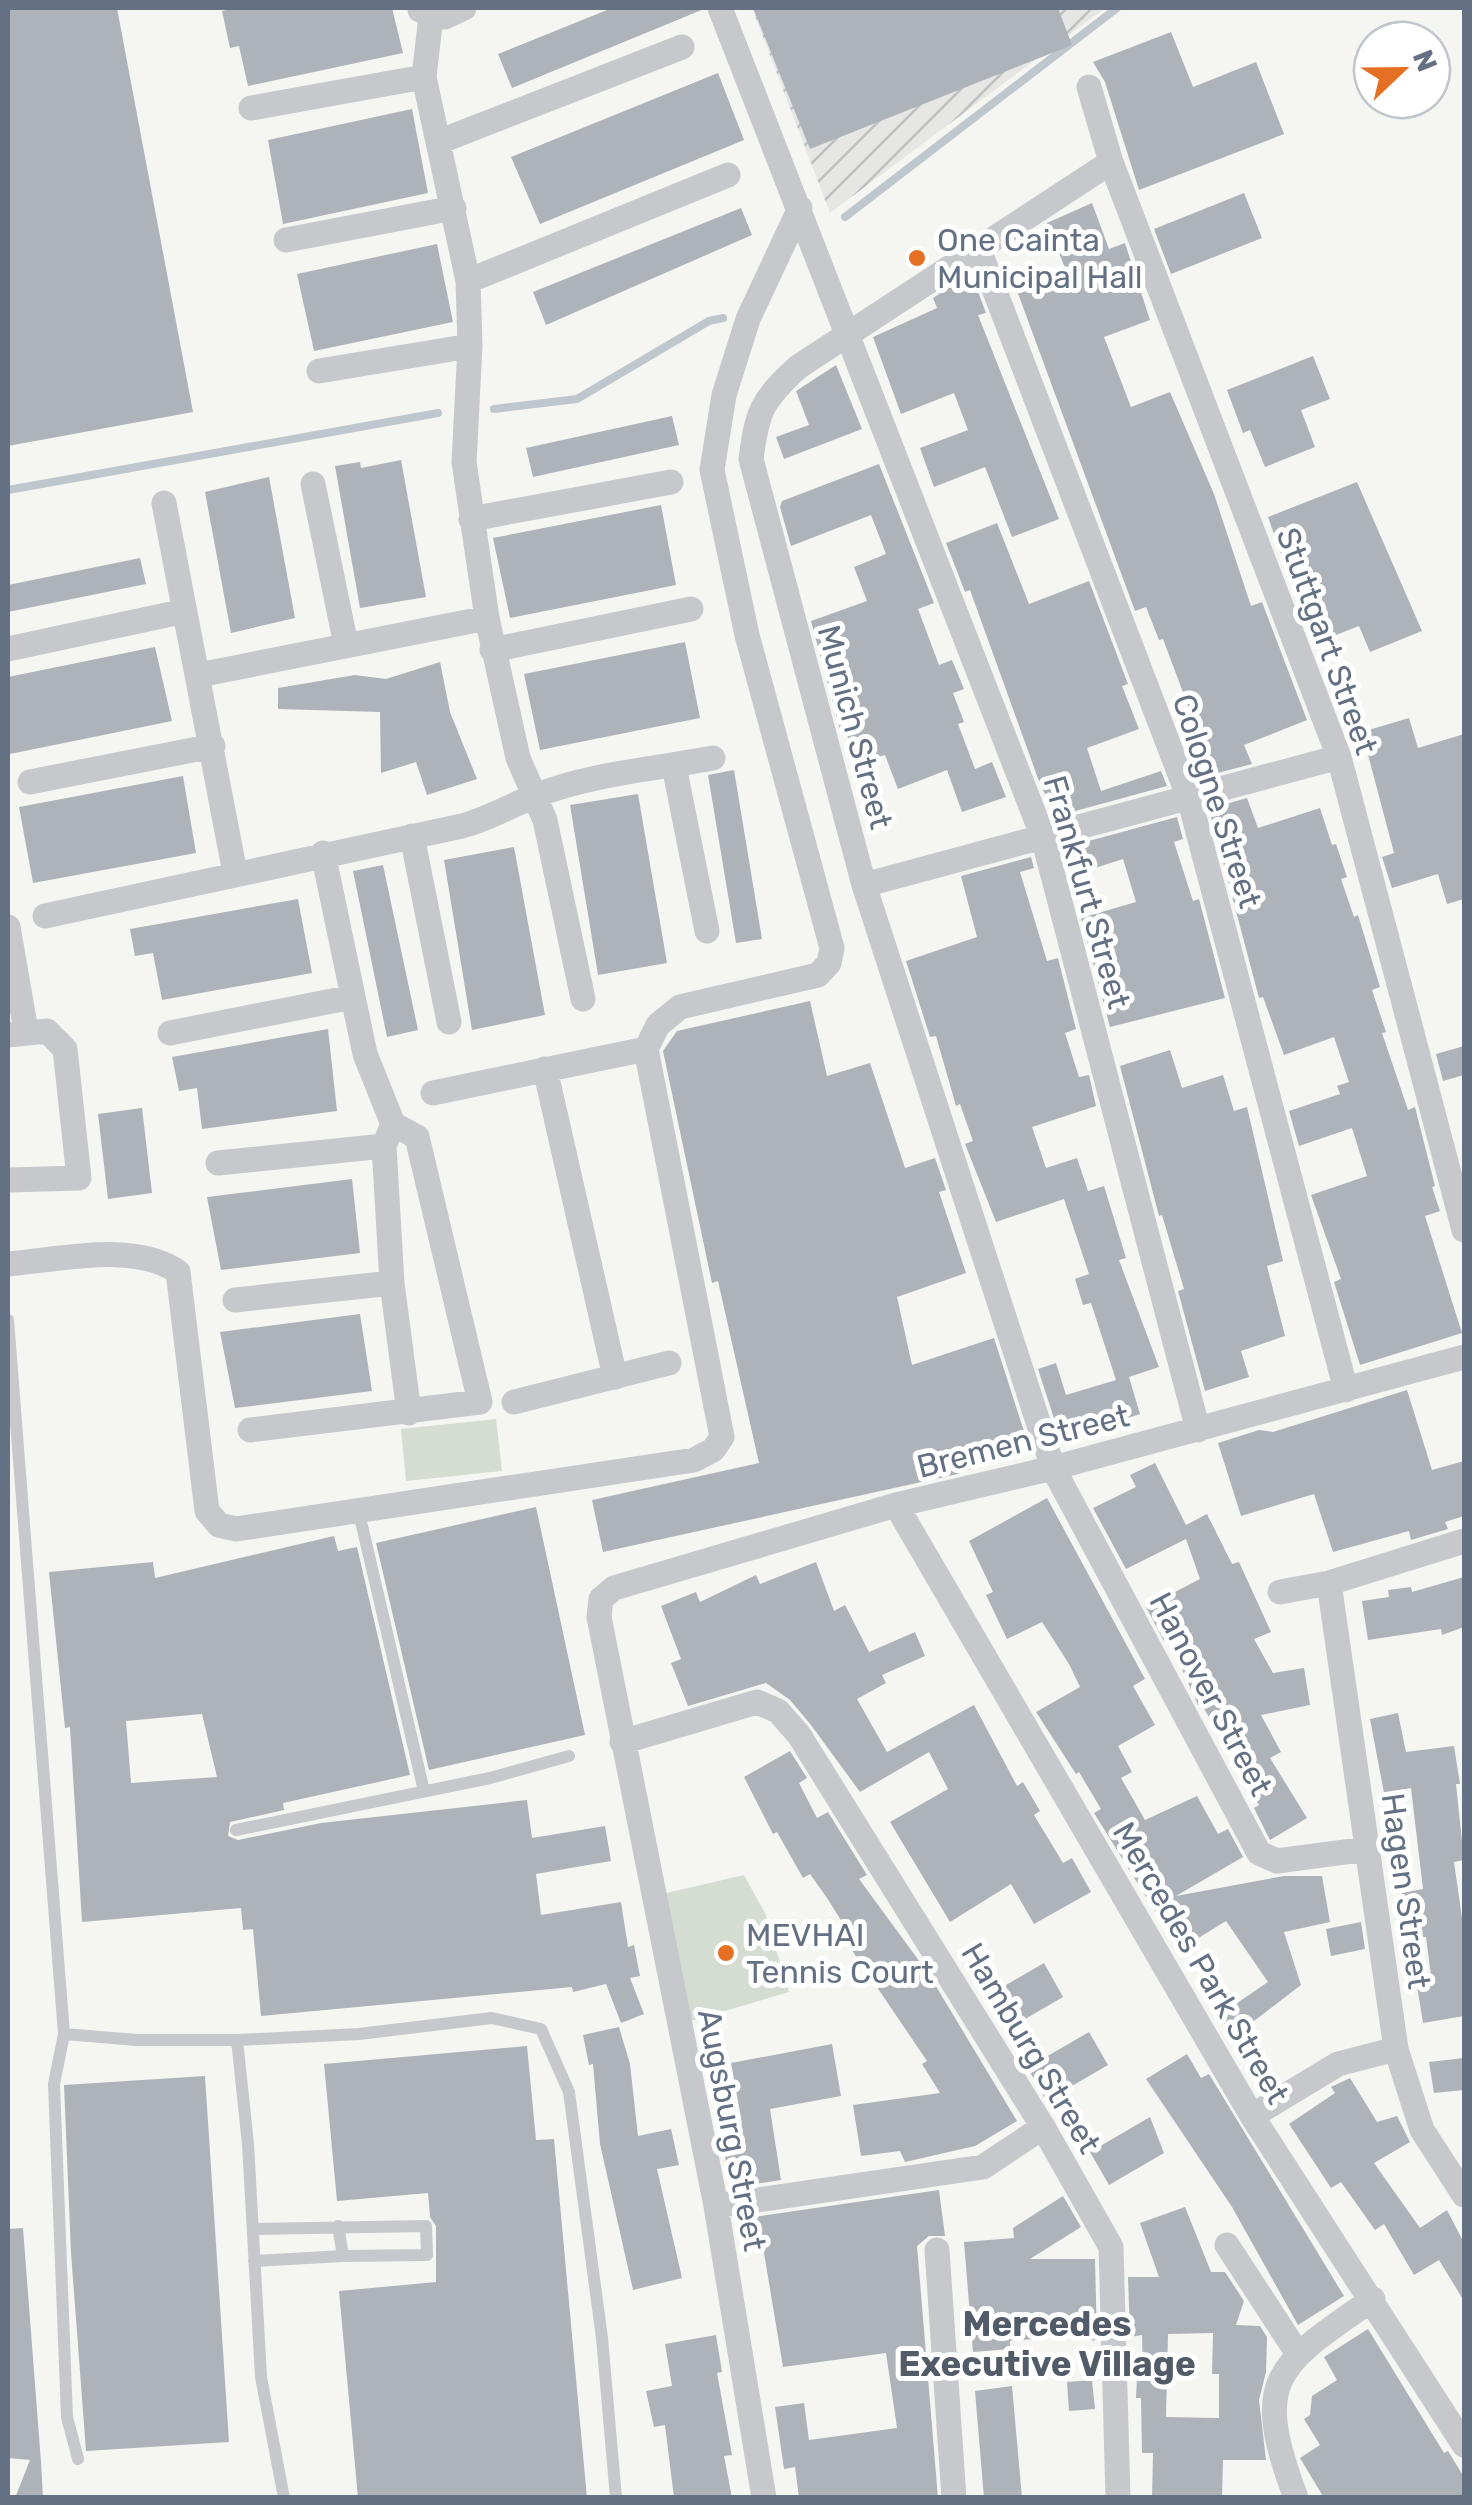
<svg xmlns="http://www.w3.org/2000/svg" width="1472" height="2505" font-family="Rubik,sans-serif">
<defs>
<pattern id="industrial-furrows" width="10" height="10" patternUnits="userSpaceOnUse" patternTransform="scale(2.5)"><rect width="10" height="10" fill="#e6e6e5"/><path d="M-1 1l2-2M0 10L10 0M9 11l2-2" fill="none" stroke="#bebfbf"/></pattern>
</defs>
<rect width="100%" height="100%" fill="#f5f6f2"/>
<!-- industrial -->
<path fill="url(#industrial-furrows)" d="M752 8H1105L830 213Z"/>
<!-- pitch -->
<path fill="#d5ddd3" d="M496 1419 502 1471 406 1481 401 1429Z
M744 1875 765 1913 789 1992 691 2021 662 1894Z"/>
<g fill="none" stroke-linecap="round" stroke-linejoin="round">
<!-- stream -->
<path stroke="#bec7cd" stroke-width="8" d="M845 217 1117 8
M494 409 577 399 709 321 723 318
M8 490 438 413"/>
</g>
<!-- building -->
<path fill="#aeb3ba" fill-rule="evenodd" d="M8 8H117L193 412 8 446Z
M236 8H392L403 53 248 86 239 46 230 48 222 11Z
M612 8 704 9 512 88 498 54Z
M753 8H1058L1072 45 810 149Z
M1171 32 1193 87 1256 62 1284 134 1139 190 1105 82 1093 62Z
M718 73 744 140 540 224 511 157Z
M412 109 428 193 283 224 268 140Z
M1244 193 1262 238 1171 274 1154 229Z
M1092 203 1109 249 1125 243 1150 320 1104 337 1131 407 1170 392 1214 494 1251 606 1262 602 1307 720 1244 745 1252 764 1210 775 1185 713 1190 711 1163 639 1159 640 1146 607 1135 611 1016 288 1065 268 1047 223Z
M741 208 752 235 546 325 533 292Z
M437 244 453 322 314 351 297 274Z
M971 273 986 313 978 315 1059 519 1012 537 985 467 934 487 920 448 968 430 954 393 901 414 873 337 937 308 933 298Z
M1313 356 1330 399 1301 410 1315 447 1265 467 1250 430 1243 433 1227 390Z
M836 365 862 429 784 459 776 437 809 425 796 391Z
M672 416 679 445 533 477 526 448Z
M401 460 426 597 360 608 335 466 360 462 361 468Z
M879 464 934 603 918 609 939 665 952 660 964 689 953 693 964 722 958 724 975 769 992 762 1006 797 962 812 947 770 898 789 885 755 855 764 846 731 841 733 811 621 867 601 854 567 886 554 871 515 791 546 780 507 782 501Z
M269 477 295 618 231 633 205 492Z
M1357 482 1422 631 1370 652 1359 626 1313 644 1268 517Z
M661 505 676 585 510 618 493 538Z
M997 523 1029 604 1089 581 1128 684 1122 686 1139 729 1087 748 1101 791 1161 771 1167 786 1057 816 1050 792 1045 794 1040 784 970 590 965 592 946 543Z
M140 558 146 584 8 612V585Z
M685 642 700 718 540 750 524 674Z
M155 647 172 721 10 754 8 677Z
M440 662 450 712 477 779 427 795 416 762 381 773 380 712 278 709V688L355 675 386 679Z
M1409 718 1418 748 1464 734V899L1447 904 1438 874 1392 888 1382 857 1394 853 1362 732Z
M734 770 762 939 736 943 708 775Z
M183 776 196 853 33 883 19 807Z
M638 794 667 963 598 975 570 805Z
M1247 798 1258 828 1320 808 1332 845 1336 844 1347 877 1341 879 1354 917 1358 915 1380 987 1372 990 1386 1032 1382 1033 1408 1110 1415 1107 1435 1186 1432 1187 1440 1211 1425 1216 1462 1333 1360 1365 1334 1282 1341 1279 1311 1195 1367 1176 1352 1128 1299 1146 1289 1111 1340 1094 1337 1086 1349 1082 1334 1037 1284 1055 1263 997 1259 998 1209 809Z
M1177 817 1183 839 1174 842 1193 901 1199 899 1225 998 1110 1027 1081 918 1136 902 1123 859 1070 876 1063 848Z
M514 847 545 1015 472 1030 444 860Z
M1031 857 1034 868 1020 872 1047 961 1058 958 1076 1029 1065 1033 1079 1077 1089 1075 1096 1106 1032 1127 1046 1168 1077 1158 1088 1191 1104 1186 1126 1258 1119 1260 1159 1367 1129 1377 1140 1414 1061 1440 1038 1369 1056 1363 1066 1395 1116 1380 1091 1303 1083 1305 1075 1279 1089 1274 1064 1199 996 1222 965 1144 973 1141 960 1104 956 1106 936 1036 930 1037 906 961 977 937 961 876Z
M383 865 418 1030 387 1037 353 871Z
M298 899 312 973 162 1000 153 953 135 956 130 929Z
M810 1001 827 1076 870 1063 905 1168 935 1158 946 1190 939 1192 966 1273 897 1297 912 1365 994 1338 1029 1447 958 1474 603 1552 592 1500 759 1463 718 1281 712 1283 663 1051 677 1031Z
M328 1029 337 1111 202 1129 197 1088 179 1091 172 1057Z
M1464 1046V1075L1443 1081 1436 1054Z
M1170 1050 1182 1088 1223 1075 1234 1111 1247 1107 1283 1261 1267 1266 1285 1336 1241 1351 1249 1377 1205 1391 1178 1291 1184 1289 1162 1215 1159 1216 1120 1066Z
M142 1108 152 1193 108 1199 98 1114Z
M352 1179 360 1253 221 1270 207 1197Z
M360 1314 372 1391 235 1408 220 1332Z
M1407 1390 1432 1470 1464 1461V1516L1445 1522 1448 1529 1411 1540 1409 1531 1333 1552 1314 1494 1241 1516 1218 1443 1259 1430 1273 1432Z
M1155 1463 1186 1525 1207 1514 1232 1564 1239 1562 1271 1632 1254 1639 1273 1673 1304 1668 1310 1705 1261 1715 1281 1752 1270 1758 1307 1818 1270 1840 1254 1808 1259 1805 1201 1703 1198 1705 1168 1638 1164 1641 1146 1607 1200 1579 1186 1539 1126 1569 1093 1508 1136 1487 1130 1475Z
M1047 1498 1145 1679 1133 1686 1155 1725 1118 1746 1132 1772 1121 1778 1145 1820 1197 1796 1218 1834 1228 1829 1243 1857 1176 1896 1284 1876H1322L1330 1922 1284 1932 1301 1985 1233 2037 1218 2016 1268 1982 1226 1921 1179 1950 1094 1813 1101 1809 1079 1772 1076 1774 1036 1712 1080 1687 1069 1664 1042 1622 1007 1639 986 1595 993 1592 969 1541Z
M536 1507 585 1735 429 1770 376 1543Z
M334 1536 338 1551 357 1547 410 1775 283 1803 284 1810 230 1822 228 1836 238 1840 321 1823 527 1800 532 1838 605 1826 611 1861 536 1874 541 1915 621 1902 628 1947 634 1945 640 1976 630 1978 644 2014 621 2023 606 1984 573 1992 572 1987 261 2016 253 1929 243 1930 241 1908 82 1922 70 1727 65 1728 49 1572 153 1562 155 1578ZM202 1714 217 1777 131 1783 126 1721Z
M816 1562 834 1611 845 1605 869 1652 915 1632 925 1656 882 1675 886 1683 857 1699 887 1752 974 1705 1017 1786 1023 1782 1040 1811 1034 1815 1063 1863 1072 1858 1091 1892 1034 1924 1011 1884 950 1922 890 1822 948 1789 929 1752 860 1792 811 1725 790 1700 766 1683 688 1706 671 1663 681 1659 661 1606 696 1592 700 1602 756 1575 760 1584Z
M1464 1577V1627L1442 1635 1441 1629 1368 1640 1362 1601 1389 1597 1388 1590 1411 1587 1412 1592Z
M1398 1713 1406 1752 1454 1746 1460 1784H1456L1464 1860 1454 1862 1464 1932V2016L1423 2023 1417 1986 1432 1984 1426 1937 1410 1939 1402 1893 1423 1889 1411 1788 1384 1793 1370 1719Z
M790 1751 807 1778 799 1783 817 1818 828 1812 867 1875 859 1879 928 1973 1017 2121 975 2146 905 2162 900 2151 861 2156 853 2105 940 2093 922 2064 927 2061 843 1937 849 1933 827 1898 810 1874 803 1878 777 1832 773 1834 744 1777Z
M1361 1922 1365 1949 1331 1956 1326 1929Z
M1044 1963 1063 1997 1006 2030 987 1996Z
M619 2027 630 2064 638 2136 671 2129 679 2165 657 2169 682 2278 633 2290 600 2144 593 2064 589 2065 583 2035Z
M1089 2032 1108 2065 1046 2101 1030 2072 1032 2065Z
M832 2044 841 2096 770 2109 781 2180 742 2186 741 2179 729 2181 720 2126 742 2123 731 2063Z
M527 2046 536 2140 554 2139 587 2498H358L339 2291 436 2282V2226L430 2217 428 2193 337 2201 324 2064Z
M1187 2054 1201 2078 1209 2074 1344 2296 1298 2325 1232 2207 1146 2079Z
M1464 2058V2090L1434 2093 1429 2062Z
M205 2076 229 2442 86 2451 71 2253 64 2085Z
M1350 2078 1377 2122 1397 2116 1410 2142 1374 2163 1420 2228 1447 2210 1464 2243V2301L1439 2260 1414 2275 1384 2224 1375 2230 1341 2182 1331 2188 1289 2124 1335 2093 1331 2087Z
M1150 2117 1164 2153 1109 2185 1090 2152Z
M939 2190 945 2236H929L917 2246 938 2498H799L795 2467 784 2469 775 2407 804 2403 809 2440 897 2428 886 2353 783 2367 763 2247 752 2248 747 2218Z
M1063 2196 1081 2227 1030 2259H1095L1097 2340 1082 2341V2335L1010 2341V2349L973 2352 964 2242 1014 2238 1013 2228Z
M1185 2207 1211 2272H1225L1244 2301 1236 2325 1260 2326 1267 2337 1266 2372 1259 2400 1266 2460H1223L1222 2498H1152L1153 2453H1142L1141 2398H1136L1137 2377H1143L1142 2335 1130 2337 1128 2277H1159L1140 2223ZM1213 2333 1212 2374H1219V2418L1166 2417 1168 2334Z
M23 2228 41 2462 43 2498H15L30 2460 8 2458V2229Z
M1368 2329 1444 2453 1448 2451 1464 2477V2498H1324L1300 2458 1320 2445 1304 2419 1310 2415 1312 2396 1337 2380 1324 2357Z
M716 2335 722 2372 717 2373 732 2455 724 2456 732 2498H674L665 2425 654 2427 646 2391 672 2386 665 2344Z
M1092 2380 1095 2409 1069 2411 1067 2382Z
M1012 2386 1022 2498H984L975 2391Z"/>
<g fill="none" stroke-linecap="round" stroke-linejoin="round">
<!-- lane -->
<path stroke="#c6c8cc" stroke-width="12" d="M8 1320 64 2034 54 2084 67 2417 78 2459
M359 1513 424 1791
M236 1830 490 1778 569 1756
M64 2034 137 2040H237L359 2034 492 2018 541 2029 569 2092 602 2338 616 2498
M237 2040 248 2144 261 2377 284 2498
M254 2229 426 2226 427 2255 343 2256
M254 2261 343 2256 338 2226"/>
<!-- street -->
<path stroke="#c6c8cc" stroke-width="25" d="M720 8 1043 837 1198 1430
M420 10 445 17 464 8
M431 16 424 77 468 281 470 346 464 462 487 618 518 758 545 820 583 999
M1089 87 1111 162 1339 757 1464 1230
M251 108 424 77
M441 141 682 47
M1111 162 798 367C762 400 757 411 751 459L864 885 1053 1468 1259 1853 1277 1861 1367 1849
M286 240 454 208
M978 247 1189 798 1346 1390
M468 281 728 175
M319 371 470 346
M313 484 346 645
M164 503 235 873
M471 519 671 482
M8 649 185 611
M492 650 691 609
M199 675 487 618
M674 766 707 931
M30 782 213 746
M412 836 449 1022
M864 885 1339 757
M45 916 462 826C489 819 509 806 535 796 589 774 655 769 713 758
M8 927 26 1031
M170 1033 352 997
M8 1035 47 1031 65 1049 79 1178 8 1180
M545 1069 615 1377
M433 1093 646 1049
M393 1124 384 1146 392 1283 409 1413
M218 1163 384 1146
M8 1264C59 1260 135 1241 178 1272L207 1511 219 1525 236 1529 694 1460 713 1450 722 1437 646 1049 658 1025 680 1007 818 975 829 963 832 948 747 635 712 470 724 395 748 319 800 208
M235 1300 392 1283
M514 1402 669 1363
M250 1430 480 1402 417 1137 393 1124 365 1054 323 853
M896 1505 1252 2116 1464 2445
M1329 1583 1396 2049 1422 2130 1464 2195
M1280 1592 1329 1583 1464 1541
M622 1742 757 1702 778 1711 799 1735 1043 2127 1111 2247 1118 2498
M1252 2116 1338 2064 1396 2049
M716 2206 983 2167 1043 2127
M1227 2245 1298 2354
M937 2250 954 2498
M764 2498 716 2206 599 1617 601 1599 614 1588 896 1505 1053 1468 1464 1357
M1296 2498C1251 2378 1276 2366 1373 2299"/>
</g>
<!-- markers -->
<g fill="#e57023" stroke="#fff" stroke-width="4">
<circle cx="917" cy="258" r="10"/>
<circle cx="726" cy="1953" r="10"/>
</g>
<g text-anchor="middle" stroke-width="10" stroke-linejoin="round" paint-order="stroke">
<!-- poi labels -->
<g font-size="32" fill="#647083" stroke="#fff" text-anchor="start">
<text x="937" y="251">One Cainta<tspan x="937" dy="37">Municipal Hall</tspan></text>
<text x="746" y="1946">MEVHAI<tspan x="746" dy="37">Tennis Court</tspan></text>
</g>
<!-- street labels -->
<g font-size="32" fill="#647083" stroke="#fff">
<text transform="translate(1327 641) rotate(70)" y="11">Stuttgart Street</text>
<text transform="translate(855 727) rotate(75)" y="11">Munich Street</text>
<text transform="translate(1217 801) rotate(72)" y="11">Cologne Street</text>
<text transform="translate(1087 892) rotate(74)" y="11">Frankfurt Street</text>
<text transform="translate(1023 1441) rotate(-14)" y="11">Bremen Street</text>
<text transform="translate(1211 1694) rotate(62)" y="11">Hanover Street</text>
<text transform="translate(1406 1891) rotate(82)" y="11">Hagen Street</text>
<text transform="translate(1201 1963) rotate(60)" y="11">Mercedes Park Street</text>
<text transform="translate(1031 2048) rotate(59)" y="11">Hamburg Street</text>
<text transform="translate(732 2130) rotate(79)" y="11">Augsburg Street</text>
</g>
<!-- neighbourhood labels -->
<g font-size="35" font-weight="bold" fill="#525b68" stroke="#fff">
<text x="1047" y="2336">Mercedes<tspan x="1047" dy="40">Executive Village</tspan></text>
</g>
</g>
<!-- border -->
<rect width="1472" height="2505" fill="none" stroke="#647083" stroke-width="20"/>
<!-- north arrow -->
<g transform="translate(1402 70) rotate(68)"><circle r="48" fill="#ffffff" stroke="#c1c6cd" stroke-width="2.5"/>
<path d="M0-8L18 38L0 25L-18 38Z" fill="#e57023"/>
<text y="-15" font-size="28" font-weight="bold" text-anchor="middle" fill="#647083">N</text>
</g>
</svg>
